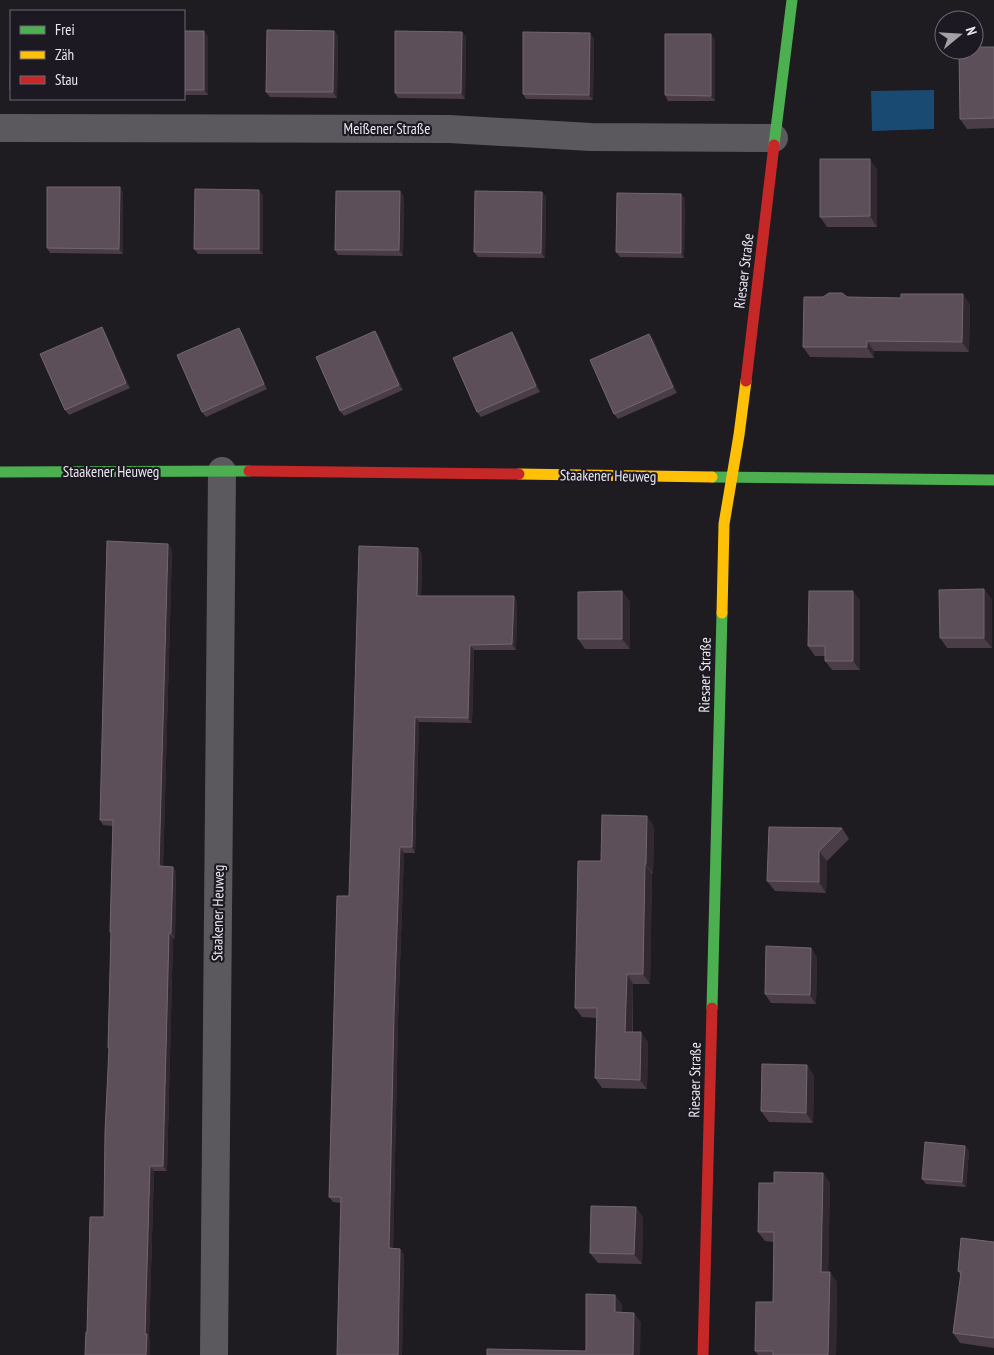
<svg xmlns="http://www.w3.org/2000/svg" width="994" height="1355" font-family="'PT Sans Narrow',sans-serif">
<rect width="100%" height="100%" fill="#1e1b21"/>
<!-- water -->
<path fill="#194a72" d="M934 90V129L872 131 871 91Z"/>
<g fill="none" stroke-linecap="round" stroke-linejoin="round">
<!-- street -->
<path stroke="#5b595e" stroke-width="28" d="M0 128 449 129 591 137 774 138
M214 1355 222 471"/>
<!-- fast -->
<path stroke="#4caf50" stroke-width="11" d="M774 145 792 0
M0 472 249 471
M712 477 994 480
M712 1008 722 613"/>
<!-- slow -->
<path stroke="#ffc107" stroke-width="11" d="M519 474 712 477
M722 613 724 524 739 435 746 381"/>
<!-- jam -->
<path stroke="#c62828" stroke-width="11" d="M746 381 774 145
M249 471 519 474
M703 1355 712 1008"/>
</g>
<!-- wall -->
<path fill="#4b3d47" d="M184 31 208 36V95H184Z
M334 31 338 36 337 98 270 97 266 92Z
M462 32 466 37 465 99 398 98 395 93Z
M594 38 593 100 526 99 523 94Z
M715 40V101H668L665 95Z
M994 47V128L967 129 960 119Z
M877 169V227H827L820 217Z
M120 187 123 193V254L50 253 47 248Z
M400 191 404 197 403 256 338 255 335 250Z
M542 192 546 197 545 258 478 257 474 252Z
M681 194 685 199 684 258 620 257 616 252Z
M263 195V254H198L194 249Z
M847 297 970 304 969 352 874 351V358L810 357 803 347Z
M375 331 379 337 403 390 344 416 340 411Z
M105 332 130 388 69 415 65 410Z
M512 332 516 338 540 392 481 417 477 412Z
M243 334 267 389 206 417 202 412Z
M649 334 653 339 677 393 618 419 614 414Z
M418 548 422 554 421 596H514L517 602 516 650H474L472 723 419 722 415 853H404L398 1020 393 1249 404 1254 402 1355H337L341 1203 333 1202 329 1197 349 896Z
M172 549 163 866 173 867 176 872 175 939 173 938 167 1171H154L149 1337 150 1339 87 1332 104 1217 109 1049 108 1048 111 934 110 932 113 826 103 825 100 820Z
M984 589 992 600V648H947L940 638Z
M622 591 630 602V649H585L578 639Z
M860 600V670H832L825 661V656H815L808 646Z
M654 826 653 874H652L650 984H633V1032L648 1042 647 1089 602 1088 595 1078 597 1018 582 1017 575 1008 601 861Z
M842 828 849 839 827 861 826 893 775 891 767 881Z
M811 948 817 957 816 1004 771 1003 765 994Z
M807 1065 814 1076 813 1123 769 1122 761 1111Z
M965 1146 969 1151 966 1187 926 1184 922 1179Z
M823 1173 830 1183 828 1272 837 1282 836 1355H758L755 1351 773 1302 774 1242 765 1241 758 1232 774 1183Z
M643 1217 642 1264 598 1263 590 1253Z
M994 1242V1348L960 1343 953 1333 961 1276 958 1271Z"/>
<!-- shaded-wall -->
<path fill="#322830" d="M204 31 208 36V95L204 90Z
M334 31 338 36 337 98 333 92Z
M462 32 466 37 465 99 461 93Z
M590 33 594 38 593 100 589 95Z
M711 34 715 40V101L711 96Z
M870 159 877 169V227L870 216Z
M120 187 123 193V254L119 249Z
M259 190 263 195V254L259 249Z
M400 191 404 197 403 256 399 250Z
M542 192 546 197 545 258 541 253Z
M681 194 685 199 684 258 681 253Z
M963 294 970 304 969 352 962 342Z
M102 327 105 332 130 388 126 383Z
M239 328 243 334 267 389 264 384Z
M375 331 379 337 403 390 399 385Z
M512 332 516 338 540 392 536 386Z
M649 334 653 339 677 393 673 387Z
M867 341 874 351V358L867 347Z
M168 544 172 549 163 872 159 866Z
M418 548 422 554 421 602 417 596Z
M984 589 992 600V648L984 638Z
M622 591 630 602V649L622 639Z
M853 591 860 600V670L853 661Z
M514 596 517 602 516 650 512 644Z
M470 645 474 650 472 723 468 718Z
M415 717 419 722 415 853 412 847Z
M647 816 654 826 653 874 646 864Z
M400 847 404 853 398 1020 393 1254 389 1248 394 1014Z
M819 851 827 861 826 893 819 882Z
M645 864 652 874 650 984 643 974Z
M173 867 176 872 175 939 171 933Z
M169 933 173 938 167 1171 163 1166Z
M811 948 817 957 816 1004 810 995Z
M627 974 633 984 632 1041 625 1032Z
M641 1032 648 1042 647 1089 640 1080Z
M807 1065 814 1076 813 1123 806 1113Z
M965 1146 969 1151 966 1187 962 1182Z
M150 1166 154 1171 149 1337 150 1339V1355H146L145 1334Z
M823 1173 830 1183 828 1282 821 1272Z
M636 1207 643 1217 642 1264 634 1254Z
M400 1249 404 1254 402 1355H398Z
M830 1272 837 1282 836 1355H828Z
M615 1295 622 1304V1322L615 1312Z
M634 1313 641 1322 640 1355H633Z"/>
<!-- building -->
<path fill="#5c4f59" stroke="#726770" d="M11 28V89H10Z
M267 30 334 31 333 92H266Z
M184 31H204V90H184Z
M395 31 462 32 461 93H395Z
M523 32 590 33 589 95 523 94Z
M665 34H711V96L665 95Z
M974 47H994V118L960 119 959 50H974Z
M820 159H870V216L820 217Z
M47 187H120L119 249 47 248Z
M195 189 259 190V249H194Z
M336 191H400L399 250H335Z
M475 191 542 192 541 253 474 252Z
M617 193 681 194V253L616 252Z
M829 293H842L847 297 901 298V294H963L962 342 867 341V347H803L804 297H823Z
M102 327 126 383 65 410 40 354Z
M239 328 264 384 202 412 177 355Z
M375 331 399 385 340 411 316 357Z
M512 332 536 386 477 412 453 358Z
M649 334 673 387 614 414 590 360Z
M107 541 168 544 159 866 173 867 171 933H169L163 1166H150L145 1334H147L146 1355H85L86 1332H87L90 1217H104L105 1132 109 1048H108L111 932H110L113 820H100Z
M359 546 418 548 417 596H514L512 644 470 645 468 718 415 717 412 847H400L394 1014 389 1248 400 1249 398 1355H337L341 1197H329L337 896H349Z
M984 589V638H940L939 590Z
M622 591V639H578V592Z
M809 591H853V661H825V646H808Z
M602 815 647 816 646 864H645L643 974H627L625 1032H641L640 1080 595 1078 597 1008H575L578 861H601Z
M769 827 842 828 819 851V882L767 881Z
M766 946 811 948 810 995 765 994Z
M762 1064 807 1065 806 1113 761 1111Z
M925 1142 965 1146 962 1182 922 1179Z
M774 1172 823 1173 821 1272H830L828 1355H773V1351H755L756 1302H773L774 1232H758L759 1183H774Z
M591 1206 636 1207 634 1254 590 1253Z
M961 1238 994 1242V1338L953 1333 961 1272 958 1271Z
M586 1294 615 1295V1312L634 1313 633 1355H487V1349L586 1351Z"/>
<g text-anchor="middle" stroke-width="4.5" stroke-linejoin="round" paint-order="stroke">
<!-- street labels -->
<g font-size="15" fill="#eae7ee" stroke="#1d1923">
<text x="387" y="134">Meißener Straße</text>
<text transform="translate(744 271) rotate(-83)" y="5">Riesaer Straße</text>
<text x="111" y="477">Staakener Heuweg</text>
<text transform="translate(608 476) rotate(1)" y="5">Staakener Heuweg</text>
<text transform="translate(705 675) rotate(-89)" y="5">Riesaer Straße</text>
<text transform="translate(218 913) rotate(-89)" y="5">Staakener Heuweg</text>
<text transform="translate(695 1080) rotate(-89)" y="5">Riesaer Straße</text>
</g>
</g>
<!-- legend -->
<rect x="10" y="10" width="175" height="90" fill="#1d1923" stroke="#6f6b74"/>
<rect x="20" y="26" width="25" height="8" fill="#4caf50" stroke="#6f6b74"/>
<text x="55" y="35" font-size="15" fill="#eae7ee">Frei</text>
<rect x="20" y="51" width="25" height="8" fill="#ffc107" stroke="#6f6b74"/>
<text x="55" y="60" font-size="15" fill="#eae7ee">Zäh</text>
<rect x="20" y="76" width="25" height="8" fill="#c62828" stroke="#6f6b74"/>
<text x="55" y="85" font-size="15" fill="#eae7ee">Stau</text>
<!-- north arrow -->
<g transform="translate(959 35) rotate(72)"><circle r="24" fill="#1d1923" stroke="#6f6b74"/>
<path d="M0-4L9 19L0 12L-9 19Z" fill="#a3a0a6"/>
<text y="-8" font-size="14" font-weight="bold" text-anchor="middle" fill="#eae7ee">N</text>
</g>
</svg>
